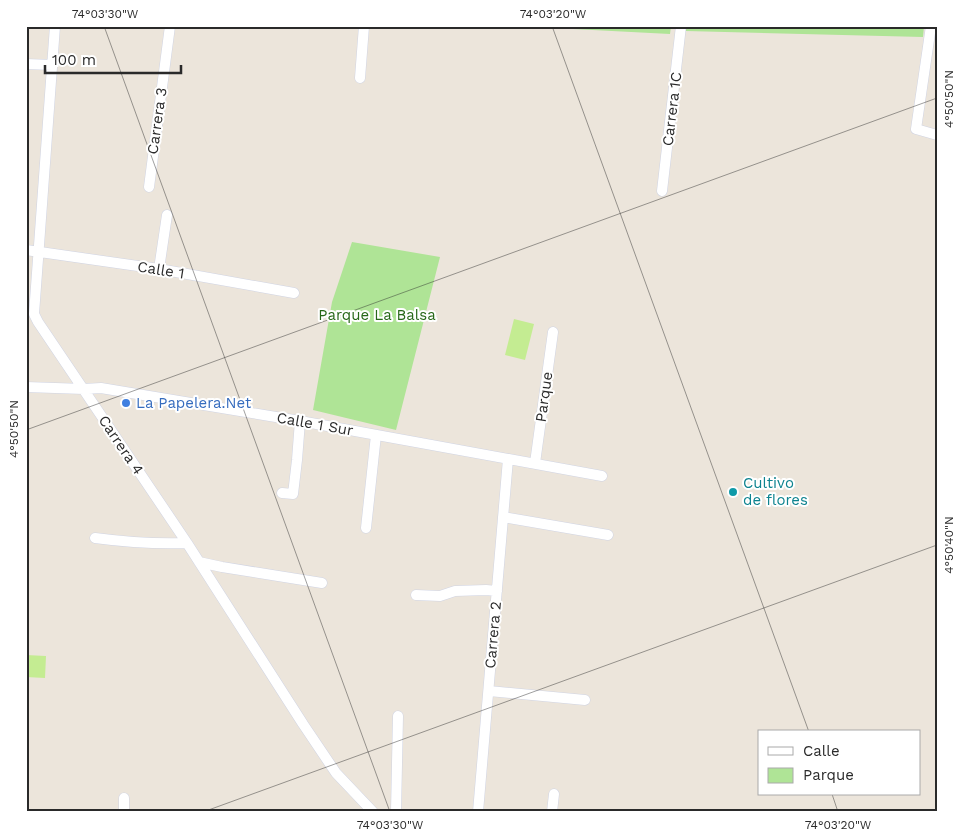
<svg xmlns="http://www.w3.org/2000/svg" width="963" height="838" font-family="'Work Sans',sans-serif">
<rect width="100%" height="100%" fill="#ece5db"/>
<!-- green -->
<path fill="#afe496" d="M515 26H671L670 34Z
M686 26H924L923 37 686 31Z
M352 242 440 257 396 430 313 410 332 302Z"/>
<!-- pitch -->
<path fill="#c4ec92" d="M514 319 534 324 525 360 505 355Z
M26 655 46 656 45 678 26 677Z"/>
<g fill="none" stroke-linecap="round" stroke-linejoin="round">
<defs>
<path id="minor" d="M55 26 34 314 38 322 187 543 303 724 336 773 373 812
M931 26 916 129 937 135
M26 64 52 65
M360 78 364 26
M149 187 170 26
M662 191 681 26
M26 250 159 269 294 293
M159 269 167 215
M26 387 84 389 101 388 300 421 602 476
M535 463 553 332
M282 493 293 494 297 460 300 421
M503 517 608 535
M366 528 376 435
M95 538C125 542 156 544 187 543
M199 562 222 567 322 583
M416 595 440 596 455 591 486 590 497 591
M489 691 585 700
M124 812V798
M396 812 398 716
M478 812 508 459
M552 812 554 794"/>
</defs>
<!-- minor casing -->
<use href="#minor" stroke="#d0d4e3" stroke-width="11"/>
<!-- minor -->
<use href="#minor" stroke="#fff" stroke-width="10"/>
</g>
<!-- ticks -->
<path fill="none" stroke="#2a2a2a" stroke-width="1" stroke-opacity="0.45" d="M104 26 390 812M552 26 809 732M26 430 937 98M832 794 838 812M203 812 937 545"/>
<!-- markers -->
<circle fill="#3f7fe0" stroke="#fff" stroke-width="2" cx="126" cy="403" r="5"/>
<circle fill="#0f9aa8" stroke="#fff" stroke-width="2" cx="733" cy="492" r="5"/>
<g text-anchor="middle" stroke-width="4" stroke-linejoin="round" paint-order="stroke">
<!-- street labels -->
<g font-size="15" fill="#2a2a2a" stroke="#fff">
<text transform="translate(672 109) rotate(-83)" y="5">Carrera 1C</text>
<text transform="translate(157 121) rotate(-82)" y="5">Carrera 3</text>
<text transform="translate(161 270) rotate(9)" y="5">Calle 1</text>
<text transform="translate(544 397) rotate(-82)" y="5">Parque</text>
<text transform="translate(315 424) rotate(10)" y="5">Calle 1 Sur</text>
<text transform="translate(121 445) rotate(56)" y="5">Carrera 4</text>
<text transform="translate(493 635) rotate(-85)" y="5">Carrera 2</text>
</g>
<!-- park labels -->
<g font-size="15" fill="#276818" stroke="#fff">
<text x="377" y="320">Parque La Balsa</text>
</g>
<!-- shop labels -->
<g font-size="15" fill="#366cbe" stroke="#fff" text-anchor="start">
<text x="136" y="408">La Papelera.Net</text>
</g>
<!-- culture labels -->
<g font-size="15" fill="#0d838f" stroke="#fff" text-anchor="start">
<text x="743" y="488">Cultivo<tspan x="743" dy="17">de flores</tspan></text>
</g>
</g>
<!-- border -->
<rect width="963" height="838" fill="none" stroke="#ffffff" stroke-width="55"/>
<!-- legend -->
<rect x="758" y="730" width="162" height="65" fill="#ffffff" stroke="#aaaaaa"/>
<rect x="768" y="747" width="25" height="8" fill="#ffffff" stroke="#aaaaaa"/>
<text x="803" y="756" font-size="15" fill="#2a2a2a">Calle</text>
<rect x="768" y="768" width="25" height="15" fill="#afe496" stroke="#aaaaaa"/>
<text x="803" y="780" font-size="15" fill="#2a2a2a">Parque</text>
<!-- scale -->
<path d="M45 65v8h136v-8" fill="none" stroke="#2a2a2a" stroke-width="2.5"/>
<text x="52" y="65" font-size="15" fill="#2a2a2a" stroke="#ffffff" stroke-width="4" paint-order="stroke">100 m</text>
<rect x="28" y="28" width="908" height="782" fill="none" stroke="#2a2a2a" stroke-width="2"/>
<g font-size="12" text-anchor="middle" fill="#2a2a2a">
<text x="105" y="18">74°03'30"W</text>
<text x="553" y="18">74°03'20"W</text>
<text transform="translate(949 99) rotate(-90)" y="4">4°50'50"N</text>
<text transform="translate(14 429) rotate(-90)" y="4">4°50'50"N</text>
<text transform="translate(949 545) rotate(-90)" y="4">4°50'40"N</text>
<text x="390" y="829">74°03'30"W</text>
<text x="838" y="829">74°03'20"W</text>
</g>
</svg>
